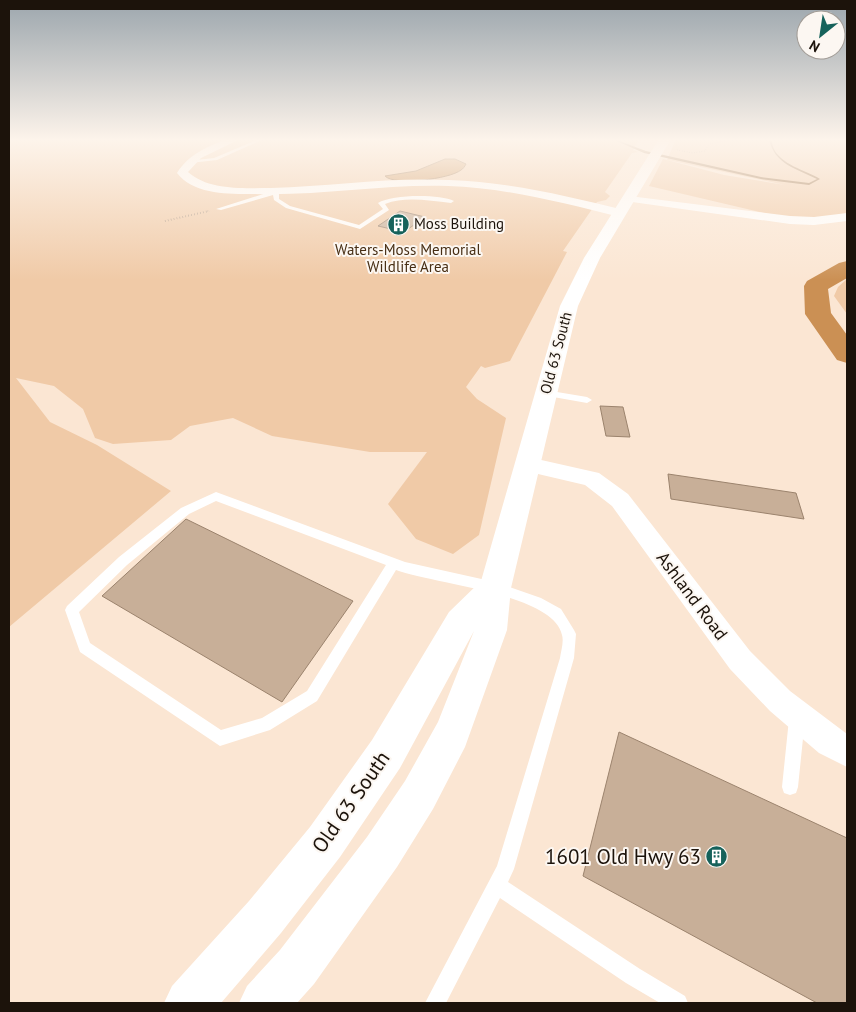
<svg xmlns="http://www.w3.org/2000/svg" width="856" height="1012" font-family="'PT Sans',sans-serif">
<rect width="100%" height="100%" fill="#fbe6d3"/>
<!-- green -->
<path fill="#f0caa7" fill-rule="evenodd" d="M9 139H639L633 150 638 152 632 153 605 192 610 196 606 200 597 202 563 251 567 252 510 361 485 368 481 366 466 387 477 399 506 418 479 535 453 554 416 539 388 504 427 452H370L272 436 233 418 190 426 171 440 113 444 95 438 83 409 54 386 16 378 50 422 97 445 171 491 9 627Z
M676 139H847V214L818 220 790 219 649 186 663 159 667 160ZM667 160H668L785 185 724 175Z
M847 279V314L834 296 838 287Z"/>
<!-- water -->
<path fill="#cb9054" stroke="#966a3e" d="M445 159H455L466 164C465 166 463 169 461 170 450 179 394 186 385 176L416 171Z"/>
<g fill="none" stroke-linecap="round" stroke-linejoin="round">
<!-- stream -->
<path fill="#966a3e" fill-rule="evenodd" d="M612 139H614L646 151 761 177 809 183 817 179C797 169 774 164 769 139H771C772 141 772 144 773 147 780 165 806 170 820 179L809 185 761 179 644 153Z"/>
<!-- river -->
<path fill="#cb9054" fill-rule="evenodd" d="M847 261V278L828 289 831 313 847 335V363L837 360 805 314 804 286 807 281 839 263Z"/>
</g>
<!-- building -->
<path fill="#c8af98" stroke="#9b836d" d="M400 211 425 217 404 232 378 226Z
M600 406 623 407 630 437 606 436Z
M668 474 796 493 804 519 671 499Z
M186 519 353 601 282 702 102 596Z
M619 732 847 838V1003H817L583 876Z"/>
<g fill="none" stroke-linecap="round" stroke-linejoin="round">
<!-- path-far1 -->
<path stroke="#897a6d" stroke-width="1" stroke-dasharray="0.5 2" stroke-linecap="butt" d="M677 150 693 153 705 151 709 144 737 139
M207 211H209"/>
<!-- path -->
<path stroke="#897a6d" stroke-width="2" stroke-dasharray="0.5 2.5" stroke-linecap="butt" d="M165 221 209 211"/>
<!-- lane -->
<path fill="#fff" fill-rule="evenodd" d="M259 139H264L217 160 190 163 187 161 214 158Z
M276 190 279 192V199L290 206 359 225 383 209 378 203C392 194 440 194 454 201L451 203C429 201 406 196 385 204L389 210 360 229 286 208 274 200 273 195 221 210 216 209Z
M545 390 587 397 592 400 587 403 542 395V391Z
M216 492 405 562 495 582 541 598 561 609 574 630 576 634 574 658 514 869 508 882 640 969 685 996 688 1003H660L626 983 500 898 446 1003H425L497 866 560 658C561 651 564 642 562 635 553 593 432 584 396 570L317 701 270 730 220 746 80 652 65 610 67 606 119 557 181 508ZM216 501 386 565 307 691 262 718 221 730 90 643 79 612 127 565 189 514Z
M797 711 802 714 805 719 798 787 796 793 790 795 784 793 782 787 789 719 792 714Z"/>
<!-- street -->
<path fill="#fff" fill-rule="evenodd" d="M227 139H240L201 158 188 172C209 191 245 188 271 188 331 186 390 177 449 180 509 182 567 196 624 210L626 213 620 217C563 203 507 188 448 186 384 184 319 196 255 194 229 194 194 195 177 173 189 154 207 147 227 139Z
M629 196 790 216 814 217 847 213V221L814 225 790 224 625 201 623 199Z
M528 457 599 473 628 494 750 651 790 691 847 734V767L819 753 770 711 730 669 612 506 585 485 521 470 517 465 521 460Z"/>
<!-- secondary -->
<path fill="#fff" fill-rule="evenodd" d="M659 139H671L600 258 578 306 511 588 507 630 465 747 433 809 397 867 314 984 297 1003H239L247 986 280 950 367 837 405 781 438 722 474 631 400 768 340 857 281 933 221 1003H164L172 986 249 901 310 827 372 740 449 612 481 581 560 306 584 258Z"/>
</g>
<!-- sky -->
<linearGradient id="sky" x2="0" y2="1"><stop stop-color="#9ca6ad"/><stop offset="0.5" stop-color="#fdf4eb"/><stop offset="1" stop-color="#fdf4eb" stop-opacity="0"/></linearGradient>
<rect width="856" height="280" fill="url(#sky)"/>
<!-- icons -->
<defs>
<symbol id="building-disc" viewBox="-11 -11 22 22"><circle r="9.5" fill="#16625b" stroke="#fcf7f2"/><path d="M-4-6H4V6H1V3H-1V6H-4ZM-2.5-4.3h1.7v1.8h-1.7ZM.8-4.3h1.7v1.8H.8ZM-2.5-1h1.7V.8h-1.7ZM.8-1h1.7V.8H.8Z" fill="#fff"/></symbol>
</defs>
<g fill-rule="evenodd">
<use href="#building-disc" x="386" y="212" width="25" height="25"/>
<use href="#building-disc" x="704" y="844" width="25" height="25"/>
</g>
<g text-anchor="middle" stroke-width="4" stroke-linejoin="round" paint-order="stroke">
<!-- far-poi labels -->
<g font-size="15" fill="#1c130b" stroke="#fcf7f2" text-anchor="start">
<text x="414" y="229">Moss Building</text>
</g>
<!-- far-park labels -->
<g font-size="15" fill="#472e14" stroke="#fcf7f2">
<text x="408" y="255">Waters-Moss Memorial<tspan x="408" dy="17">Wildlife Area</tspan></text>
</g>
<!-- far-street labels -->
<g font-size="15" fill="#1c130b" stroke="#fcf7f2">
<text transform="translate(556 353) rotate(-75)" y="5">Old 63 South</text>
</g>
<!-- street labels -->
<g font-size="18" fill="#1c130b" stroke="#fcf7f2">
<text transform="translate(692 596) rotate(53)" y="6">Ashland Road</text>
</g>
<!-- near-street labels -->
<g font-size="21" fill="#1c130b" stroke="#fcf7f2">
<text transform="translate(351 802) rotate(-55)" y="7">Old 63 South</text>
</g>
<!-- near-poi labels -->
<g font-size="21" fill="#1c130b" stroke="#fcf7f2" text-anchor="end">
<text x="701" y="864">1601 Old Hwy 63</text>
</g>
</g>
<!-- border -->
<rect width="856" height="1012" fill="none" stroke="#1c130b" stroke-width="20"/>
<!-- north arrow -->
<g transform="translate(821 35) rotate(210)"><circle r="24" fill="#fcf7f2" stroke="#a29c96"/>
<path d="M0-4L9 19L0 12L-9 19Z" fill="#16625b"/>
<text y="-8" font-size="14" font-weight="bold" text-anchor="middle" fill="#1c130b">N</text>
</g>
</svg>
